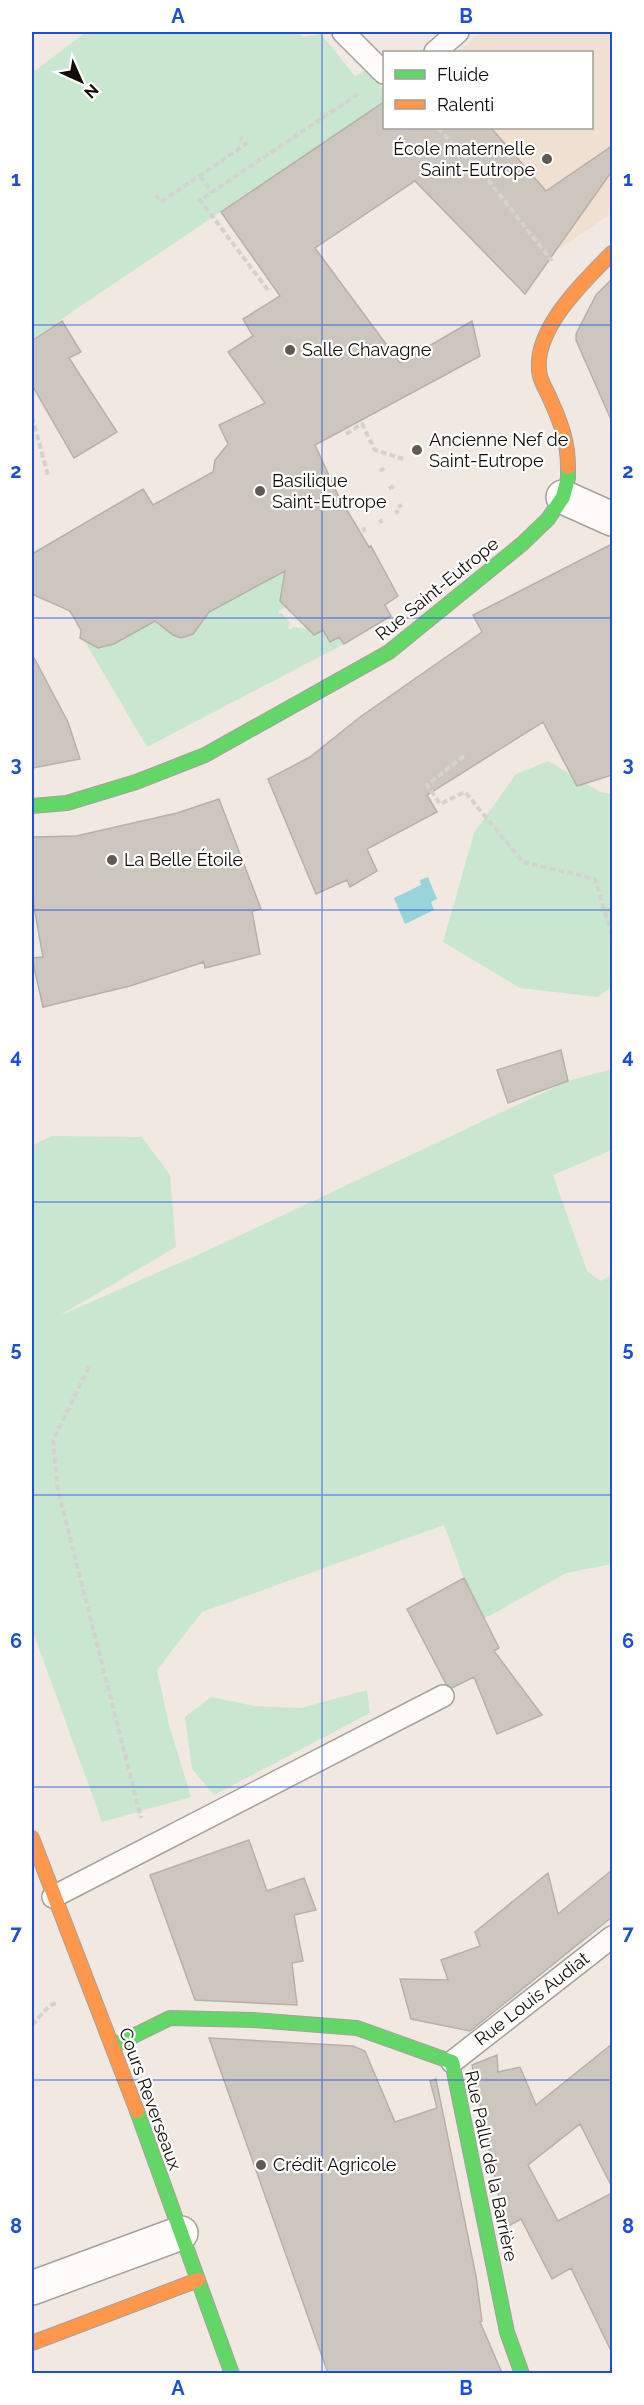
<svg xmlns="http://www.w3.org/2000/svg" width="644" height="2405" font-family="Raleway,sans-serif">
<rect width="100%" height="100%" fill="#f1e9e1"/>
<!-- built -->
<path fill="#efe0d1" d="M480 32H612V213L561 248 452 128H592V52H458Z"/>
<!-- green -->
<path fill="#c9e6d0" d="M86 32H298L303 37 321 34 355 76 367 69 384 91V102L76 309 32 341V73Z
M289 569 288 600 283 609 279 610 278 613 283 614 290 624 288 628 291 630 293 627 307 629 314 635 323 630 330 642 339 637 344 644 147 747 84 640 130 635 159 610C162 617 164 627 169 632 184 647 201 629 204 614Z
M548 761 600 792 612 794V986L598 997 520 988 443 942 474 833 516 774Z
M612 1069V1150L553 1175 587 1271 600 1281 612 1275V1564L566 1573 484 1619 464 1579 444 1525 202 1612 157 1670 169 1725 191 1797 102 1822 32 1629V1145L52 1136 142 1137 170 1175 176 1247 59 1316 213 1248 568 1081Z
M367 1690 370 1713 214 1795 192 1769 185 1717 211 1697 254 1706 301 1708Z"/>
<!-- water -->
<path fill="#98d4d9" d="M428 877 437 899 431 902 434 910 405 924 394 898 421 885 420 880Z"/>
<!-- building -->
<path fill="#cdc6bf" stroke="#b7b0aa" stroke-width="1.5" d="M384 102V128H491L546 191 612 146V171L525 294 415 181 315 248 400 363 472 321 480 356 315 445 338 495 369 547 371 546 398 596 385 605 391 616 344 644 339 637 330 642 323 630 314 635 280 601 285 571 209 612 193 634 181 638 173 635 155 621 114 644 98 648 80 638 81 630 70 611 32 594V554L143 489 153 505 213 472 215 460 228 444 219 425 265 403 228 352 253 336 243 319 280 296 221 212Z
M612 279V422L576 340V334L596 295Z
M62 321 81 352 69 358 117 432 74 458 32 385V341Z
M612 544V775L577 786 543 722 427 795 437 812 367 849 377 871 350 887 347 880 316 894 268 779 310 757 360 717 482 632 473 615Z
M32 654 68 722 80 759 32 768Z
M219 799 261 909 252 911 260 954 205 968 204 962 130 986 43 1007 32 958 43 957 32 896V837L76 836 177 813Z
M561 1050 568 1081 508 1103 497 1070Z
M464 1578 499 1648 494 1651 542 1715 497 1734 474 1677 452 1688 446 1684 407 1609Z
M249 1840 267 1891 304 1878 316 1910 294 1915 303 1961 292 1963 297 2005 195 2000 150 1875Z
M612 1870V1917L470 2031 411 2019 400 1979 448 1980 441 1960 480 1946 475 1932 548 1873 558 1914Z
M209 2038 353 2046 365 2051 395 2122 437 2108 430 2081 436 2079 476 2276 482 2321 480 2322 502 2373H328Z
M612 2044V2187L580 2124 528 2165 558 2221 612 2193V2353L571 2268 552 2279 521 2219 505 2228 472 2065 497 2055 498 2072 520 2067 536 2105Z"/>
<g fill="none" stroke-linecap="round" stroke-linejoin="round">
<defs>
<path id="lane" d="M343 32 384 73
M435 52 458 32
M53 1897 443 1696
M452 2062 612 1937"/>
<path id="street" d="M563 497 612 519
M32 2288 181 2233"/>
<path id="fast" d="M32 806 67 803 136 782 205 755 389 652 522 544 548 519 563 497 568 478V467
M113 2046 170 2018 253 2020 357 2028 452 2062 507 2332 522 2374
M137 2111 232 2374"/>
<path id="slow" d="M568 467C568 442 561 423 551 401 548 393 542 384 540 376 530 332 584 281 612 253
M32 1838 137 2111
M32 2343 198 2280"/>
</defs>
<!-- lane casing -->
<use href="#lane" stroke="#a7a19b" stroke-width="24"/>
<!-- street casing -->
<use href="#street" stroke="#a7a19b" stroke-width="36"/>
<!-- fast casing -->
<use href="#fast" stroke="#a7a19b" stroke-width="16"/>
<!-- slow casing -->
<use href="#slow" stroke="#a7a19b" stroke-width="16"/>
<!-- path -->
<path stroke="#d4d2d0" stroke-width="4" stroke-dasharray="6 3" stroke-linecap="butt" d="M438 128 488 180 552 261
M200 176 212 192
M156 195 161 202 246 144 240 137
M268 290 200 200 358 94
M32 417 48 475
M346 434 362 424 375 450 403 459
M380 471 384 468
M389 489 394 486
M398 507 402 505
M396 510 398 514
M380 519 382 523
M363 527 365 532
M464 756 427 785 440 804 465 792 523 862 595 879 612 935
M89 1367 53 1440 58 1490 141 1818
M32 2025 49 2006 56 2003"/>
<!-- lane -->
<use href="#lane" stroke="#fdfcfa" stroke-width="21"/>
<!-- street -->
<use href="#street" stroke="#fdfcfa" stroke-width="33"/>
<!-- fast -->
<use href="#fast" stroke="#63d668" stroke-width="14"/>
<!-- slow -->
<use href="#slow" stroke="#ff974d" stroke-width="14"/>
</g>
<!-- grid -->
<path fill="none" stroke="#1d4ed8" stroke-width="1.5" stroke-opacity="0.55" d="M322 32V2374M32 325H612M32 618H612M32 910H612M32 1202H612M32 1495H612M32 1787H612M32 2080H612"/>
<!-- markers -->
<g fill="#605954" stroke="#fff" stroke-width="2">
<circle cx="547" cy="159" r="6"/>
<circle cx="290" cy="350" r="6"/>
<circle cx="417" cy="450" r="6"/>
<circle cx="260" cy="491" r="6"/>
<circle cx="112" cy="860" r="6"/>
<circle cx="261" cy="2165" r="6"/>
</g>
<g text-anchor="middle" stroke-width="4.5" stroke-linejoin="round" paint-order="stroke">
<!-- poi labels -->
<g font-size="18" fill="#120c08" stroke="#fff" text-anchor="start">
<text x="535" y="155" text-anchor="end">École maternelle<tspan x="535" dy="21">Saint-Eutrope</tspan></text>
<text x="302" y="356">Salle Chavagne</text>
<text x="429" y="446">Ancienne Nef de<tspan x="429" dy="21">Saint-Eutrope</tspan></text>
<text x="272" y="487">Basilique<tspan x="272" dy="21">Saint-Eutrope</tspan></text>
<text x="124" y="866">La Belle Étoile</text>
<text x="273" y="2171">Crédit Agricole</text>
</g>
<!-- street labels -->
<g font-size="18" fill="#120c08" stroke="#fff">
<text transform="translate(437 589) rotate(-39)" y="6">Rue Saint-Eutrope</text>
<text transform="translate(532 1999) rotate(-38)" y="6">Rue Louis Audiat</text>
<text transform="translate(150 2099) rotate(70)" y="6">Cours Reverseaux</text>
<text transform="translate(491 2166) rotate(78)" y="6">Rue Pallu de la Barrière</text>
</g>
</g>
<!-- border -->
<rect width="644" height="2405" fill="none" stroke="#ffffff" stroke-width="66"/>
<!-- legend -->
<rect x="383" y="51" width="210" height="78" fill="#ffffff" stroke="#a09e9c" stroke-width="1.5"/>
<rect x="395" y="70" width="30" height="9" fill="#63d668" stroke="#a09e9c" stroke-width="1.5"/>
<text x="437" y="81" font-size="18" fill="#120c08">Fluide</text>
<rect x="395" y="100" width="30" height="9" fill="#ff974d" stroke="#a09e9c" stroke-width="1.5"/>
<text x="437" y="111" font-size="18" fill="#120c08">Ralenti</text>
<!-- north arrow -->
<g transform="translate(81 81) rotate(135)" stroke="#ffffff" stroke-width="4.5" paint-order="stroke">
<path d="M0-4.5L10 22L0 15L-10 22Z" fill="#120c08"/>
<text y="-9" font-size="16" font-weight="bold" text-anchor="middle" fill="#120c08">N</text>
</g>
<rect x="33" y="33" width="578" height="2339" fill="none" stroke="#1d4ed8" stroke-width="2"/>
<g font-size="20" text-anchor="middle" font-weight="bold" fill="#1d4ed8">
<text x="178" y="23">A</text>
<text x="466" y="23">B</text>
<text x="16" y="186">1</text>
<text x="628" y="186">1</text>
<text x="16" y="478">2</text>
<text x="628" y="478">2</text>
<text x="16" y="771">3</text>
<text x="628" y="771">3</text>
<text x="16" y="1063">4</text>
<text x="628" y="1063">4</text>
<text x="16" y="1356">5</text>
<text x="628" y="1356">5</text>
<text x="16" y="1648">6</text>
<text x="628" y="1648">6</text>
<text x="16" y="1940">7</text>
<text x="628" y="1940">7</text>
<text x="16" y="2233">8</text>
<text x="628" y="2233">8</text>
<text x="178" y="2395">A</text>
<text x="466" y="2395">B</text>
</g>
</svg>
